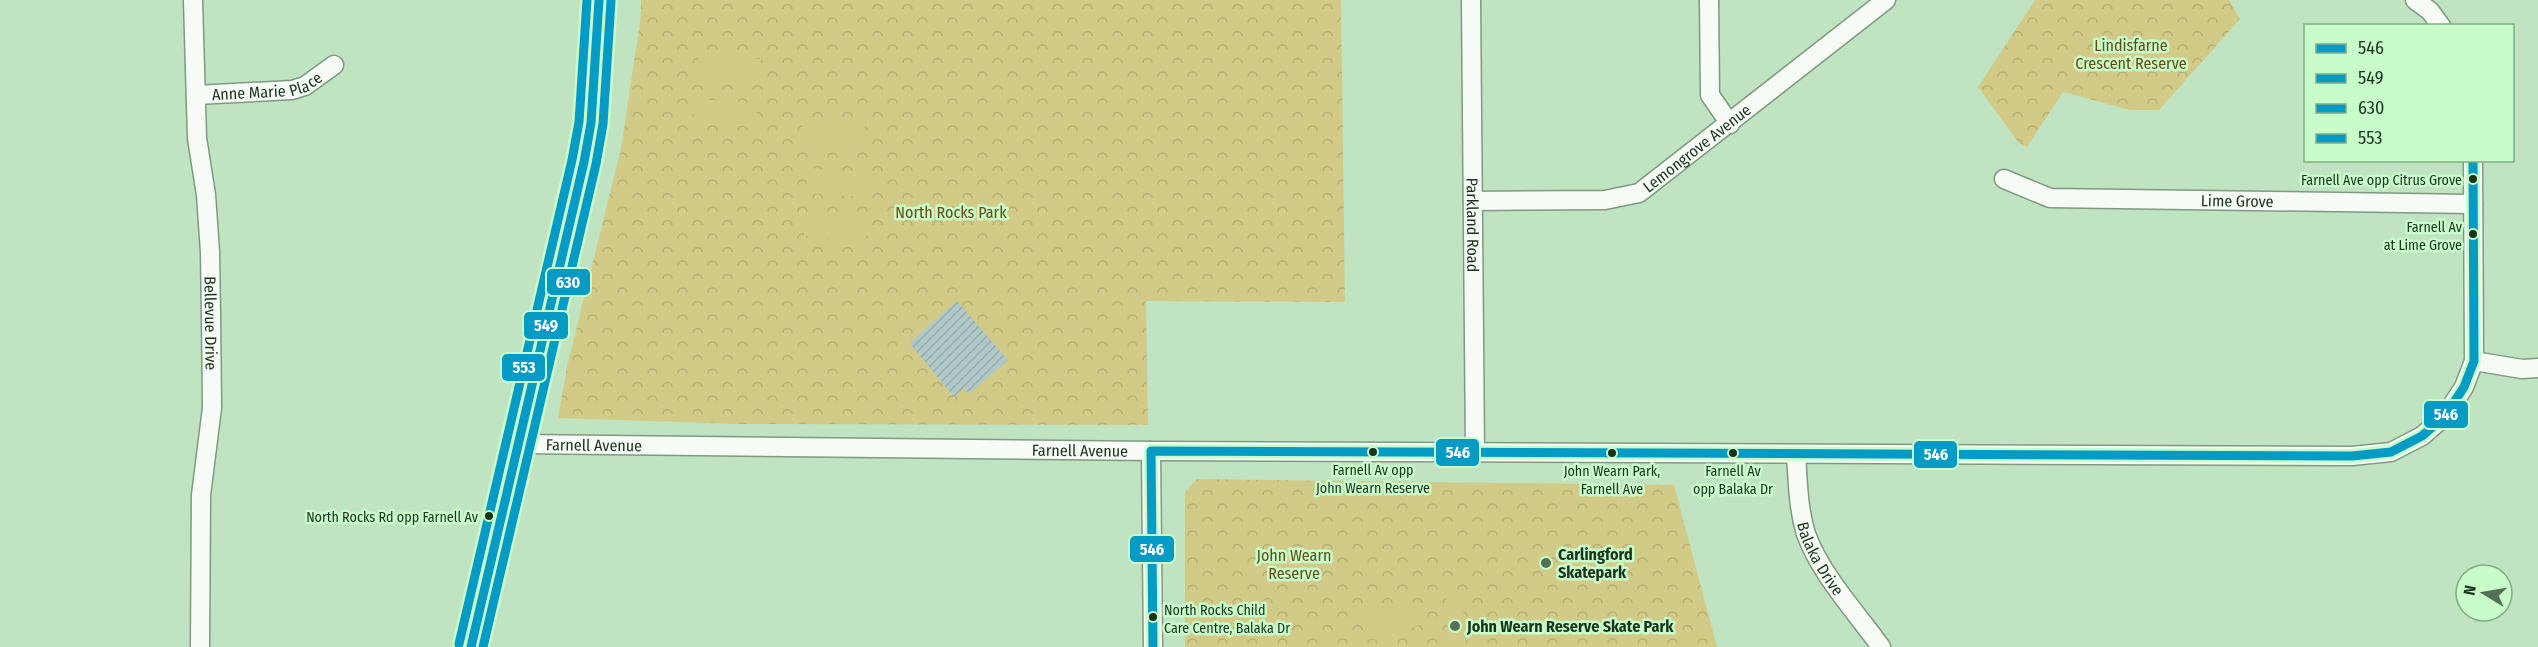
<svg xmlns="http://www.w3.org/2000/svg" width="2538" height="647" font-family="'Fira Sans Condensed',sans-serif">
<defs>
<pattern id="forest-crowns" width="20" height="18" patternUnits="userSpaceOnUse" patternTransform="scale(1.5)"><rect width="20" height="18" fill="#d2cb87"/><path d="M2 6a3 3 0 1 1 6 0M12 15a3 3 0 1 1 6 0" fill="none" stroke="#b4af74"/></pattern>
<pattern id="building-hatch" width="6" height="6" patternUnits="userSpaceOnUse" patternTransform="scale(1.5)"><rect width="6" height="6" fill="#b1c8c9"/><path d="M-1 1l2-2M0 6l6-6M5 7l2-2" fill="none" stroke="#98acac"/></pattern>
</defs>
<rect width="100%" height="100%" fill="#c0e3c1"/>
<!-- forest -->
<path fill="url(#forest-crowns)" d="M641 0H1341L1345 302 1146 301 1148 425 735 424 558 418 567 367 621 149 641 15Z
M2035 0H2229L2240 19 2159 110H2130L2063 92 2027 147 2019 143 1978 87Z
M1197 479 1674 485 1717 647H1185V492Z"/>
<!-- pitch -->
<path fill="#d2cb87" d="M699 54 761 59 760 83 697 79Z
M695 99 757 103 756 127 693 123Z
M802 120 865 124 863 149 801 144Z
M808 168 871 173 869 197 806 193Z
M805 212 868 216 866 241 804 236Z
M1587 543 1591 567 1575 570 1571 546Z
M1461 596 1460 604H1463L1466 647H1447L1446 597Z
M1412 602 1418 604C1422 612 1422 617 1419 625L1410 629 1401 628 1386 641 1369 639 1364 625 1359 622H1347L1349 604 1370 607 1382 615C1391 609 1401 603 1412 602Z"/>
<!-- building -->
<path fill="url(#building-hatch)" d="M957 301 1008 360 969 394 964 388 954 397 909 343Z"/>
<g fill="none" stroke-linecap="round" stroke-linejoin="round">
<defs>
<g id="minor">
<path id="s1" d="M193 0 197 138 206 195 210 252 211 315 212 408 201 495 200 647"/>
<path id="s2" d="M1471 0 1475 451"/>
<path d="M1709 0 1710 95 1730 124"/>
<path d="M2415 0 2430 11 2441 26"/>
<path id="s3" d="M196 95 292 90 305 86 334 65"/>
<path id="s4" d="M2004 179 2050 198 2473 204"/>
<path id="s5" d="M1473 201 1605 200 1639 193 1886 0"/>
<path d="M2474 361 2522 369 2538 368"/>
<path id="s6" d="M520 444 1151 451 2352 456 2391 452 2422 436 2445 416 2464 387 2474 361 2473 160"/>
<path d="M1151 451 1153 647"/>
<path id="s7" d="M1796 455C1798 482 1798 508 1806 534 1821 575 1856 612 1881 647"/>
</g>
<path id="secondary" d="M471 647 520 444 584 162 591 123 599 0"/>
</defs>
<!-- minor casing -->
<use href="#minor" stroke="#7f9a80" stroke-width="21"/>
<!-- secondary casing -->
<use href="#secondary" stroke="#7f9a80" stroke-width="28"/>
<!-- minor -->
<use href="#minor" stroke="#f6fbf6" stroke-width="18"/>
<!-- secondary -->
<use href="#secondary" stroke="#f6fbf6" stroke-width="26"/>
<defs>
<path id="bus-1" d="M1151 451 2352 456 2391 452 2422 436 2445 416 2464 387 2474 361 2473 160
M1151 451 1153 647"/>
<path id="bus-2" d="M471 647 584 162 591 123 599 0"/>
<path id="bus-3" d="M483 647 596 164 603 124 611 1"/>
<path id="bus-4" d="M459 644 572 160 579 122 587 0"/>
</defs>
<!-- bus-1 casing -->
<use href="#bus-1" stroke="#c8fcca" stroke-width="14"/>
<!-- bus-2 casing -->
<use href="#bus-2" stroke="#c8fcca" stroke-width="14"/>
<!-- bus-3 casing -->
<use href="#bus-3" stroke="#c8fcca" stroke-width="14"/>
<!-- bus-4 casing -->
<use href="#bus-4" stroke="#c8fcca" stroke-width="14"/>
<!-- bus-1 -->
<use href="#bus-1" stroke="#059bc5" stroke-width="9"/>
<!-- bus-2 -->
<use href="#bus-2" stroke="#059bc5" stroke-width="9"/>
<!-- bus-3 -->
<use href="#bus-3" stroke="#059bc5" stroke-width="9"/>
<!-- bus-4 -->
<use href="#bus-4" stroke="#059bc5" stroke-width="9"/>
</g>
<!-- markers -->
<g fill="#1a331c" stroke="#c8fcca" stroke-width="2">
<circle cx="2473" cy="179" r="5"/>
<circle cx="2473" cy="234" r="5"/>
<circle cx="1373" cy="452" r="5"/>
<circle cx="1612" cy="453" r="5"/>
<circle cx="1733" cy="453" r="5"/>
<circle cx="489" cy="516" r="5"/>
<circle cx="1153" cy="617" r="5"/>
</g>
<g fill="#547156" stroke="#c8fcca" stroke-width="2">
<circle cx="1546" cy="563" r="6"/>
<circle cx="1455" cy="626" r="6"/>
</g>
<g text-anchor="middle" stroke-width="5" stroke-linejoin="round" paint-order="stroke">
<!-- bus labels -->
<g font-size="14" fill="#1a331c" stroke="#c8fcca" text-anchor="end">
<text x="2462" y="185">Farnell Ave opp Citrus Grove</text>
<text x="2462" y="232">Farnell Av<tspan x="2462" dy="18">at Lime Grove</tspan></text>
<text x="1373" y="475" text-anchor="middle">Farnell Av opp<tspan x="1373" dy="18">John Wearn Reserve</tspan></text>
<text x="1612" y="476" text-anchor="middle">John Wearn Park,<tspan x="1612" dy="18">Farnell Ave</tspan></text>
<text x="1733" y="476" text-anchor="middle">Farnell Av<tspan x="1733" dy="18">opp Balaka Dr</tspan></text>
<text x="478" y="522">North Rocks Rd opp Farnell Av</text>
<text x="1164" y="615" text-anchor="start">North Rocks Child<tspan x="1164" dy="18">Care Centre, Balaka Dr</tspan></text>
</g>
<!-- park labels -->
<g font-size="16" fill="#634d15" stroke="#c8fcca">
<text x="2131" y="51">Lindisfarne<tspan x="2131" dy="18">Crescent Reserve</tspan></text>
<text x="951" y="218">North Rocks Park</text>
<text x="1294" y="561">John Wearn<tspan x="1294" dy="18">Reserve</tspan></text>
</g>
<!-- street labels -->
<g font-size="16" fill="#1a331c" stroke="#c8fcca">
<text dy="6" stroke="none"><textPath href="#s3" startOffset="72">Anne Marie Place</textPath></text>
<text dy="6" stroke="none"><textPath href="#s5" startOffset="240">Lemongrove Avenue</textPath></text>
<text dy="6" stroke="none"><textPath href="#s4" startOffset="237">Lime Grove</textPath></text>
<text dy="6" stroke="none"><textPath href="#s2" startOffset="225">Parkland Road</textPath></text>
<text dy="6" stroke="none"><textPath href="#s1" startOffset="324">Bellevue Drive</textPath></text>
<text dy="6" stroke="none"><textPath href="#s6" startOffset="74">Farnell Avenue</textPath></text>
<text dy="6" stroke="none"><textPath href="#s6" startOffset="560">Farnell Avenue</textPath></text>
<text dy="6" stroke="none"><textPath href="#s7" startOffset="108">Balaka Drive</textPath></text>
</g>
<!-- poi labels -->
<g font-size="16" font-weight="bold" fill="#1a331c" stroke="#c8fcca" text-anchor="start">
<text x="1558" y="560">Carlingford<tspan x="1558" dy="18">Skatepark</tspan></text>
<text x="1467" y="632">John Wearn Reserve Skate Park</text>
</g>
</g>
<g stroke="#c8fcca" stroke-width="2">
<rect x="546" y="268" width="45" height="28" rx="6" fill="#059bc5"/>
<rect x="523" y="311" width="46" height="29" rx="6" fill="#059bc5"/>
<rect x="501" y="353" width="45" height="29" rx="6" fill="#059bc5"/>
<rect x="2423" y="400" width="46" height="29" rx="6" fill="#059bc5"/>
<rect x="1435" y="438" width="45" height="29" rx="6" fill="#059bc5"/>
<rect x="1913" y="440" width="45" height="29" rx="6" fill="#059bc5"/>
<rect x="1129" y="535" width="46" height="28" rx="6" fill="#059bc5"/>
</g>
<g font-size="16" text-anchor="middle" font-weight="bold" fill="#fff">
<text x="568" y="288">630</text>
<text x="546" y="331">549</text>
<text x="524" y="373">553</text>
<text x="2446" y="420">546</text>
<text x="1458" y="458">546</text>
<text x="1936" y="460">546</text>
<text x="1152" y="555">546</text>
</g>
<!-- legend -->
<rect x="2304" y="24" width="210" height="138" fill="#c8fcca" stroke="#82ac84" stroke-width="1.5"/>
<rect x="2316" y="44" width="30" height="9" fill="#059bc5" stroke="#82ac84" stroke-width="1.5"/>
<text x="2358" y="54" font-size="18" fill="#1a331c">546</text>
<rect x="2316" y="74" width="30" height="9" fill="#059bc5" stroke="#82ac84" stroke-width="1.5"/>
<text x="2358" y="84" font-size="18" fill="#1a331c">549</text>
<rect x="2316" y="104" width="30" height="9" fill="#059bc5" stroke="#82ac84" stroke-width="1.5"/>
<text x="2358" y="114" font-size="18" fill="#1a331c">630</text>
<rect x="2316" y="134" width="30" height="9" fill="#059bc5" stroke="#82ac84" stroke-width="1.5"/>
<text x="2358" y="144" font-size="18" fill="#1a331c">553</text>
<!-- north arrow -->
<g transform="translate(2484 593) rotate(281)"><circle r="28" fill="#c8fcca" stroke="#82ac84" stroke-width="1.5"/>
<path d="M0-4.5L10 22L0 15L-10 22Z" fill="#547156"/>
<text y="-9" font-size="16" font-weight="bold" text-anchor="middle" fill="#1a331c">N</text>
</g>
</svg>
